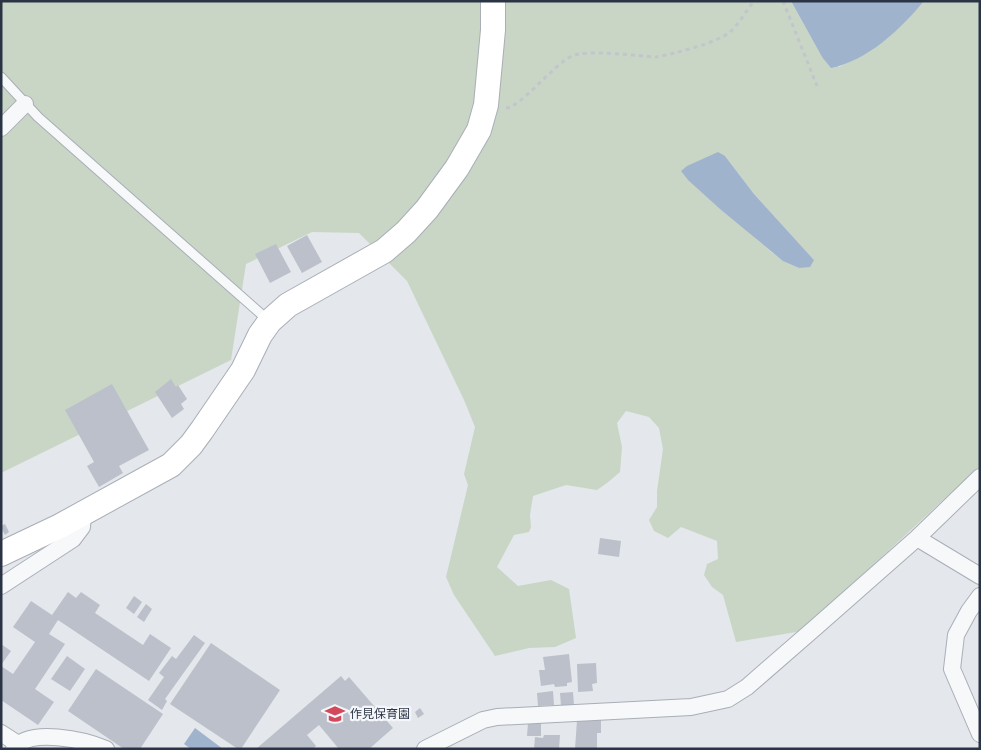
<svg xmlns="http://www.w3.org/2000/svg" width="981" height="750" font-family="Rubik,'Noto Sans JP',sans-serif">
<rect width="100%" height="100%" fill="#e4e7ec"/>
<!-- green -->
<path fill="#c9d6c5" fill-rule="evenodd" d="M1 1H791L822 57 839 67C873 52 900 30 924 1H980V467L955 489 802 631 736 642 723 595 712 587 704 575 707 564 718 559 717 541 681 527 668 538 654 531 649 520 657 507V491L663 449 659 428 649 417 626 411 617 423 622 447 620 472 607 483 597 490 566 485 533 496 530 515 531 527 529 532 514 535 497 567 518 586 551 580 569 589 576 638 555 647 529 648 495 656 454 595 446 577 468 485 464 474 475 427 464 400 407 281 359 233 312 232 246 264 231 360 1 473ZM725 156 754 194 814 260 799 268C775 258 765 246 746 229 735 219 723 212 713 202Z"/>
<!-- water -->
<path fill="#9fb4cc" d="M791 1H924C901 29 867 61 831 68L822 57Z
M718 152 725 156 754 194 814 260 810 267 799 268 783 261 720 209 688 180 681 171 687 166Z
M195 728 223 749H191L184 744Z"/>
<!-- building -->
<path fill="#bbc0ca" d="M307 235 322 262 302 273 287 246Z
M276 244 291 272 270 283 255 254Z
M171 379 176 387 178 385 187 399 181 404 184 409 172 418 155 392Z
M112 384 149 450 119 466 123 473 99 487 87 466 94 462 65 410Z
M5 524 9 532 5 535 1 528V526Z
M600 538 621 541 619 557 598 554Z
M68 592 76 598 81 592 100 605 95 613 143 645 150 634 171 648 149 681 58 620 49 634 65 644 35 689 54 702 38 725 1 700V666L13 674 35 642 13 627 31 601 52 615Z
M134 596 142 602 134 614 126 608Z
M146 604 152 609 144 622 137 617Z
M194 635 205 643 165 699 167 701 162 710 148 700 164 677 159 673 172 656 176 659Z
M211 643 280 690 241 749H238L170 704Z
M1 644 11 651 1 665Z
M569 654 572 682 567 683V686L555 687 554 684 541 686 539 670H545L543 657Z
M67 656 85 669 70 691 51 679Z
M596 663 597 683 592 684 593 691 578 692 577 664Z
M96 669 163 714 140 749H124L68 711Z
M341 676 345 681 349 677 393 728 369 749H339L319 725 307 735 316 746 313 749H256Z
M553 691 554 705 538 706 537 693Z
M573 692 574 705 561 706 560 693Z
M420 708 424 714 418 718 415 712Z
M577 720H601V733H597V749H575Z
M528 723H541V736H527Z
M544 735H560L559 749H534L535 737 543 738Z"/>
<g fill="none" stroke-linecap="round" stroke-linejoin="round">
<defs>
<path id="lane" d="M1 77 38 117 269 321"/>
<path id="street" d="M1 128 25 104
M917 538 980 576
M1 586 73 539 82 527 83 513
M980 596 969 611 956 635 952 669 980 734
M1 733 18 744
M14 749C29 727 85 740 106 749
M425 749 483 720 497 717 691 707 728 699 747 687 816 627 917 538 980 477"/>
<path id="secondary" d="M1 554 60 526 171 465 191 445 202 430 243 370 260 335 270 321 288 305 384 251 406 232 427 209 457 168 479 130 486 105 493 30V1"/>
</defs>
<!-- lane casing -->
<use href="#lane" stroke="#a9aeb7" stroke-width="11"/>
<!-- street casing -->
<use href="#street" stroke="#a9aeb7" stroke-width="18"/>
<!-- secondary casing -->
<use href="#secondary" stroke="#a9aeb7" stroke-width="26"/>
<!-- path -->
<path stroke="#c2c5cb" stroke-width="3" stroke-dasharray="4 4" stroke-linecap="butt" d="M783 1 817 86
M506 108C520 108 554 64 572 56 586 49 638 56 656 57 673 54 717 43 730 32 739 24 746 11 754 1"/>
<!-- lane -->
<use href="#lane" stroke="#f7f8fa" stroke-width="9"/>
<!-- street -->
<use href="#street" stroke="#f7f8fa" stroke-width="16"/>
<!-- secondary -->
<use href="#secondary" stroke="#fff" stroke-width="24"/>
</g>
<!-- icons -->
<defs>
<symbol id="school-bare" viewBox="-9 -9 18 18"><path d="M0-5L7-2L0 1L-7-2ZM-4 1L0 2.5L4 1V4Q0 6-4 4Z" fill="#d1495b" stroke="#f4f6f9" stroke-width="2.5" paint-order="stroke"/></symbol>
</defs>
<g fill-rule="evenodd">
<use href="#school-bare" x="321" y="700" width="28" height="28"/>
</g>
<g text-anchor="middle" stroke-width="4.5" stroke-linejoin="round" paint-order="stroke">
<!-- poi labels -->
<g font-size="12" fill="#2b3445" stroke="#f4f6f9" text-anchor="start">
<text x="350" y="718">作見保育園</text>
</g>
</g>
<!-- border -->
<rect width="981" height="750" fill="none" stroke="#2b3445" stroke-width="5"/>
</svg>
